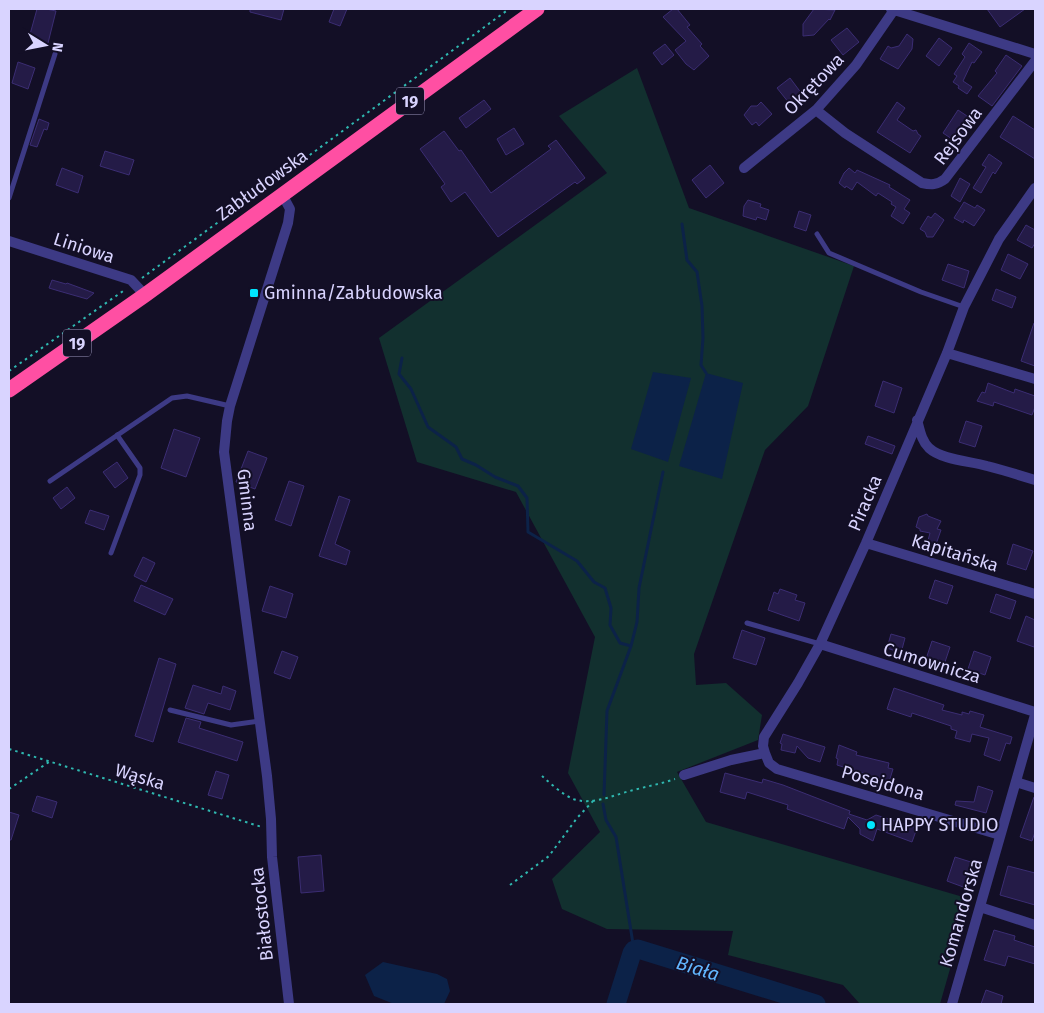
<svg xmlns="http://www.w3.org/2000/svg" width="1044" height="1013" font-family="'Fira Sans',sans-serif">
<rect width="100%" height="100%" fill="#130f26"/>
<!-- green -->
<path fill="#12302f" d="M637 68 689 208 854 266 808 406 765 450 694 654 696 685 726 683 762 715 758 740 677 772 706 822 970 899 940 1004H860L843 985 728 955 733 931 607 929 562 909 552 879 600 832 568 773 595 637 516 492 417 462 379 338 607 173 559 116Z"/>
<!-- water -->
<path fill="#0c2248" d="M653 372 691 378 668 462 631 449Z
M706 373 743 383 722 479 679 466Z
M383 962 437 974 447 979 450 991 444 1004H394L374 996 365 975Z"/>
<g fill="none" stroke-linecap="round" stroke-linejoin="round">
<!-- stream -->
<path stroke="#0c2248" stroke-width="3" d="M682 224 687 260 697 272 702 306 703 338 701 365 706 373
M402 358 399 374 411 389 428 427 456 447 462 459 476 465 495 477 518 486 527 498 528 532 577 561 594 582 605 588 611 608 610 625 620 643 631 646
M604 795 607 711 631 646 637 622 639 588 663 472
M603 804 606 820 616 837 634 950"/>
<!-- river -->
<path stroke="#0c2248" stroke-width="19" d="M616 1004 632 953 634 950 638 949 816 1004"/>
</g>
<!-- building -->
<path fill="#241b47" stroke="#3b2d73" d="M37 9H46L56 11 48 43 29 38Z
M250 9H284L281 20 250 12Z
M334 9H347L340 26 329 22Z
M673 9H677L690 25 687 27 702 44 700 46 709 56 694 70 686 64 675 50 686 41 663 17Z
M814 9 835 10 830 20 829 19 814 35 803 36V24Z
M987 9H1025L1000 27Z
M847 28 859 42 843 55 831 40Z
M907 34 913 39 912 49 898 69 880 59 888 46 891 48 899 46Z
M939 38 952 48 939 66 926 56Z
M969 43 982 52 974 63 972 62 963 81 972 87 967 94 958 88 959 86 953 82 957 76 954 74 965 57 962 54Z
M665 44 674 55 662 65 653 53Z
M1006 55 1022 66 992 106 978 96 997 73 995 71Z
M18 62 35 68 28 89 12 83Z
M790 78 802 94 789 103 777 88Z
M484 100 491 109 466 128 459 118Z
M761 102 772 114 759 126 756 122 752 125 744 115 751 106H757Z
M897 102 905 108 897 120 913 131 916 130 918 134 921 136 910 153 877 132Z
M958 110 973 120 958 143 943 133Z
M1013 116 1035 130V159L1000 137Z
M39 119 49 123 47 130 44 129 37 147 30 145Z
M514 128 524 144 506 155 497 139Z
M444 131 459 151 461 150 491 193 551 149 548 146 556 140 585 178 577 184 575 182 498 237 465 192 451 202 441 187 445 184 420 149Z
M105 151 134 160 129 175 100 166Z
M989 154 1002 163 995 174 993 172 981 193 973 188 986 167 982 165Z
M710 165 724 183 706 198 692 180Z
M62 168 83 176 78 193 56 185Z
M849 168 855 173 857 170 890 185 889 187 910 200 904 209 910 213 903 224 891 216 896 207 891 204 892 202 878 193 876 196 857 182 852 190 846 186 845 188 839 183 844 173Z
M960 178 970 184 960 202 951 196Z
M748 200 761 204 760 207 769 210 766 220 757 217 756 220 743 216 744 206Z
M964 202 975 208 977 205 985 210 974 226 964 220 963 223 954 218Z
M799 211 811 215 806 231 794 227Z
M935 213 944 220 933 237H927L925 232 920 229 928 216 931 218Z
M1026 225 1035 230V243L1032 248 1017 240Z
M1008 254 1028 264 1020 279 1001 270Z
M948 264 969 271 964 288 942 280Z
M52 280 66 284 67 283 94 293 87 299 59 291 49 288Z
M996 289 1016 297 1012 308 992 300Z
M1034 323H1035V366L1021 361Z
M883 381 902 388 894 413 875 406Z
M988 383 1014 393 1015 389 1035 396V407L1032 415 994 402 993 406 977 401 982 392 985 393Z
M966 421 982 426 975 447 959 442Z
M174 429 200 438 186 477 161 468Z
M868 436 895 446 892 454 865 444Z
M248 451 267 458 255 489 236 482Z
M117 462 128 478 115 488 103 472Z
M289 481 304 486 291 526 275 520Z
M67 487 75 498 61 509 53 498Z
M339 496 350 500 335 544 350 551 346 565 319 556Z
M90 510 109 516 104 530 85 523Z
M927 514 928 516 941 521 937 529 941 530 935 547 927 544 930 533 920 531V529L916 527 919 517Z
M1013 544 1033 551 1026 570 1007 564Z
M143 557 155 563 146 582 134 576Z
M935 580 953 586 947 604 929 598Z
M141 585 173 599 165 615 134 601Z
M270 586 293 594 286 618 262 611Z
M780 589 797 595 795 600 805 603 799 621 768 610 774 592 778 594Z
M996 594 1016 601 1010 619 990 612Z
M1026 616 1035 620V642L1034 647 1017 641Z
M742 630 765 638 756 665 733 658Z
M891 634 905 638 901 653 887 648Z
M932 641 950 647 944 665 926 659Z
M282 651 298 657 290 679 274 673Z
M974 651 991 657 985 675 968 669Z
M159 658 176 664 153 742 135 736Z
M193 685 221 694 223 686 236 691 230 710 208 703 204 714 185 708Z
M894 688 944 705 942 710 962 715V712L969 714 970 711 984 715 980 727 1012 737 1010 744 1006 743 1000 761 984 755 989 738 972 734 970 742 955 738 957 731 951 729V726L912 713 911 717 887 709Z
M186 718 201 722 199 728 243 742 237 761 178 742Z
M783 734 825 747 820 762 808 758 797 746 795 753 781 750 782 744 780 743Z
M839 745 857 752 856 755 889 763 888 768 893 769 889 782 865 776 866 774 837 765 838 759 836 758Z
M216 771 229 775 222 799 208 795Z
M725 773 762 783 763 779 783 785 850 811 849 814 867 820 876 815 917 828 912 842 877 829 873 841 860 834V829L848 817 844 829 787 809 788 805 747 792 745 799 720 792Z
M978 786 993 791 986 813 955 805 956 801 974 802Z
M37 796 57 802 52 818 32 811Z
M1034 797H1035V832L1032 841 1020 837Z
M9 812 19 815 11 840H9Z
M321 855 324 891 301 893 298 857Z
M955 857 974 863 966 888 947 881Z
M1008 866 1035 873V905L1000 895Z
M994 930 1015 936 1014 940 1035 947V964L1008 956 1005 966 984 960Z
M986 990 1003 996 1001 1004H981Z"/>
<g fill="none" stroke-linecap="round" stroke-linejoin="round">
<!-- path -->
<path stroke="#2fb8b0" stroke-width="2" stroke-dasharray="2.5 4" stroke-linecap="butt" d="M142 278 509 9
M9 371 126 289
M9 749 262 827
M542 776C551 784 562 794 573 799 594 806 615 794 634 790 648 786 661 784 675 779
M9 789 49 762
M510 885 549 856 577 818 594 800"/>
<!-- lane -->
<path stroke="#3d3a85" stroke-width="5" d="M9 198 55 54
M817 234 829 253 921 292 964 307
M50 481 172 398 187 396 230 406
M111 553 140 475V468L117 435
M747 623 820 644
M170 710 231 725 259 721"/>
<!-- street -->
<path stroke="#3d3a85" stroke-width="10" d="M891 9 1035 54
M816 110 845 133 922 183C931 185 937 185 945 179L1035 61
M744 168 816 110 856 65 894 10
M282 194 290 209 288 223 230 406 227 421 224 452 267 776 271 819 272 857 289 1004
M9 241 131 280 145 295
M947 353 1035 379
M917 420C920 430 921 440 929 448 942 460 970 461 987 466 1003 470 1019 475 1035 480
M866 543 1035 594
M820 644 1035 712
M765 753 769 763 777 769 1000 835
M684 775 731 760 765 753 763 746 764 737 798 683 820 644 866 543 947 353 964 307 999 239 1035 188
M1016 782 1035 788
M980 907 1035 925
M952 1004 1035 715"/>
<!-- highway -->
<path stroke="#ff4fa3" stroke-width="15" d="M9 390 145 295 537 9"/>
</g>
<!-- markers -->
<g fill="#00e5ff" stroke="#130f26" stroke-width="2">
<rect x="249" y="288" width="10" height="10" rx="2.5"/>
<circle cx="871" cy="825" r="5"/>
</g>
<g text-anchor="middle" stroke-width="4" stroke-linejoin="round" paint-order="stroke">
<!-- shield labels -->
<g fill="#130f26" stroke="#9e99be" stroke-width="1">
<rect x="396" y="87.5" width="28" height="27" rx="4"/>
<rect x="63" y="329.5" width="28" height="27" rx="4"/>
</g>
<g font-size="16" font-weight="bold" fill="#d9d4ff">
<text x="410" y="107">19</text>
<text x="77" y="349">19</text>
</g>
<!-- street labels -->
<g font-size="18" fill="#d9d4ff" stroke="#130f26">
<text transform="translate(814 84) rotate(-46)" y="6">Okrętowa</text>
<text transform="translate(958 136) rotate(-53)" y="6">Rejsowa</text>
<text transform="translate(262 185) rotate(-36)" y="6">Zabłudowska</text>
<text transform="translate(84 248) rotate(18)" y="6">Liniowa</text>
<text transform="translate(247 500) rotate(83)" y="6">Gminna</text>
<text transform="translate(865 503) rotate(-67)" y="6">Piracka</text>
<text transform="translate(955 553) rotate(17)" y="6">Kapitańska</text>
<text transform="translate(932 663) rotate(17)" y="6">Cumownicza</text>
<text transform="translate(140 777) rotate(17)" y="6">Wąska</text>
<text transform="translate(883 783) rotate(16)" y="6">Posejdona</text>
<text transform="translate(961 913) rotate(-74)" y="6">Komandorska</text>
<text transform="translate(262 914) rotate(-96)" y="6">Białostocka</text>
</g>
<!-- poi labels -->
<g font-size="18" fill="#d9d4ff" stroke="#130f26" text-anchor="start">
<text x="264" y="299">Gminna/Zabłudowska</text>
<text x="881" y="831">HAPPY STUDIO</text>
</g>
<!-- water labels -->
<g font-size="19" font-style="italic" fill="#62b6ff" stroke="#130f26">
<text transform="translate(698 968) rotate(17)" y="7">Biała</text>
</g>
</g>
<!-- border -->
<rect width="1044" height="1013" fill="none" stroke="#d9d4ff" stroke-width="20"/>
<!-- north arrow -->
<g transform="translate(45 45) rotate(100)" stroke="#130f26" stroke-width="4" paint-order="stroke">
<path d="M0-4L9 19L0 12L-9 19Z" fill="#d9d4ff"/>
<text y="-8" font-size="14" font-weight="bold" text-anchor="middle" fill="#d9d4ff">N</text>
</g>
</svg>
